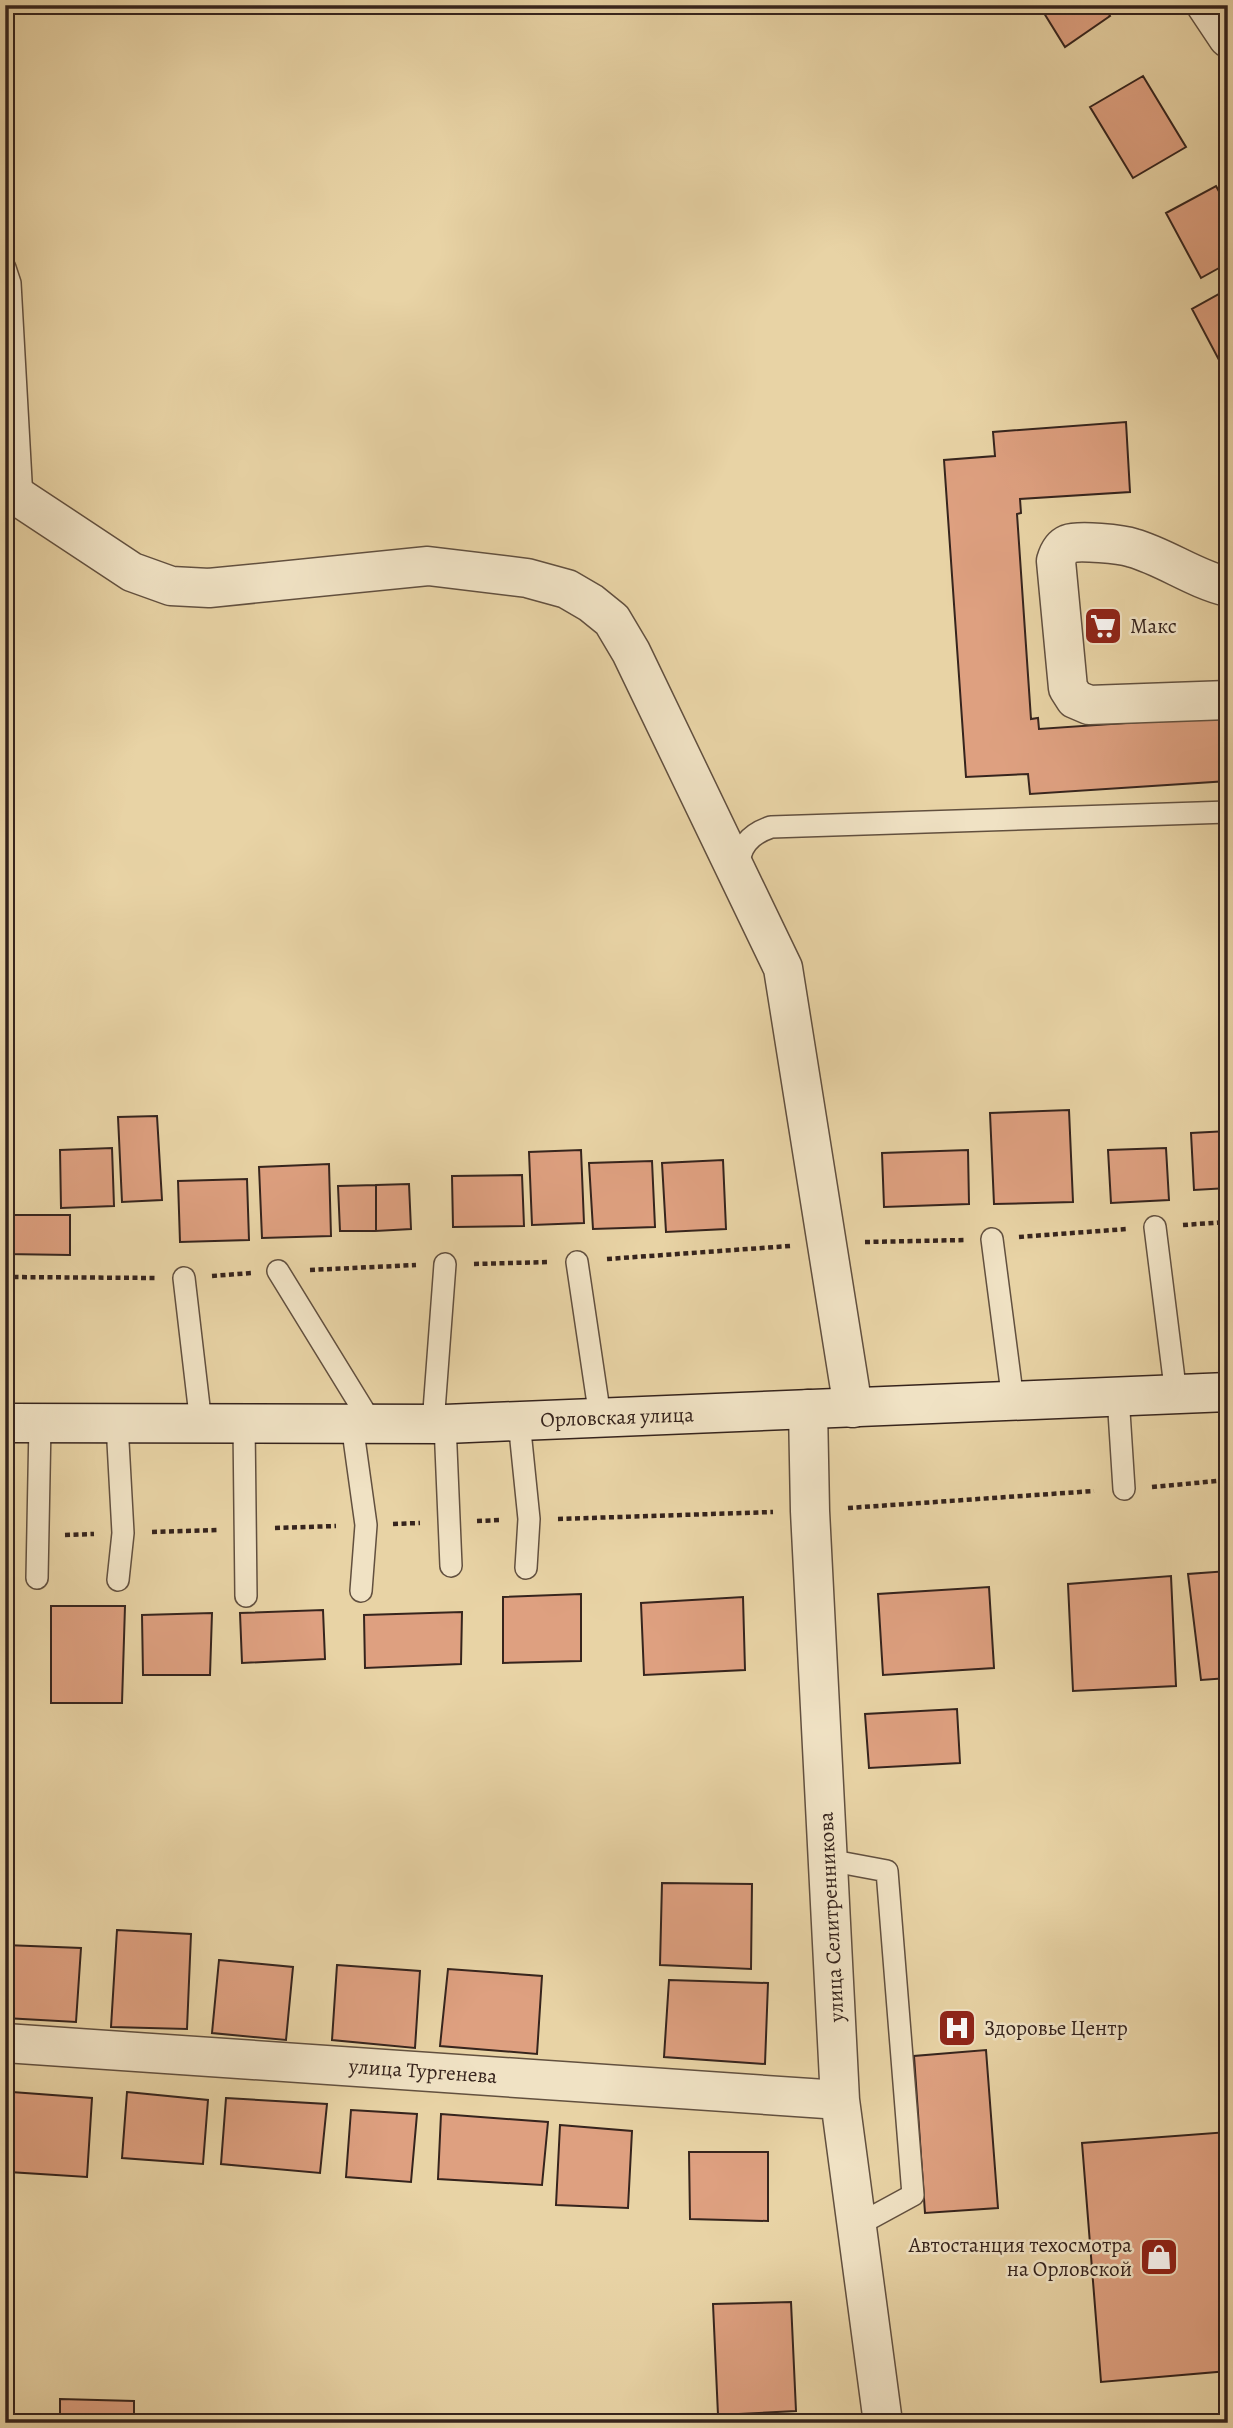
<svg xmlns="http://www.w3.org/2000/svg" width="1233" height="2428" font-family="Alegreya,serif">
<rect width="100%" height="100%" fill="#e8d3a5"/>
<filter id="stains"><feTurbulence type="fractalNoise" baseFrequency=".00286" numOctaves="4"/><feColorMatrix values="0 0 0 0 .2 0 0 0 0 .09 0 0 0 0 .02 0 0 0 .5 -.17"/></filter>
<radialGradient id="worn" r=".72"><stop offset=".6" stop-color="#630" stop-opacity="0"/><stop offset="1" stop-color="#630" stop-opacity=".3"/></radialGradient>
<!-- building -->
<path fill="#dea080" stroke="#36241d" stroke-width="2" d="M1039 5H1103L1110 16 1065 47Z
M1143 76 1186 147 1133 178 1090 107Z
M1216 186 1228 208V263L1201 278 1166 213Z
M1228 289V355L1219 360 1192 309Z
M1126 422 1130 492 1020 499 1021 513 1017 514 1031 719 1038 718 1039 729 1228 716V781L1030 794 1028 774 966 777 944 460 995 456 993 432Z
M1069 1110 1073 1202 994 1204 990 1113Z
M157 1116 162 1200 122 1202 118 1117Z
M1228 1131V1188L1194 1190 1191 1133Z
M112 1148 114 1206 61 1208 60 1150Z
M1166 1148 1169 1200 1111 1203 1108 1150Z
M581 1150 584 1223 532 1225 529 1152Z
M968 1150 969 1204 884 1207 882 1153Z
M723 1160 726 1229 666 1232 662 1163Z
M652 1161 655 1227 593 1229 589 1163Z
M329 1164 331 1236 262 1238 259 1167Z
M522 1175 524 1226 453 1227 452 1176Z
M247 1179 249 1240 180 1242 178 1181Z
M409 1184 411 1229 376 1231V1185Z
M376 1185V1231H340L338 1186Z
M5 1215H70V1255L5 1254Z
M1228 1571V1678L1201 1680 1188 1574Z
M1171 1576 1176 1686 1073 1691 1068 1584Z
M989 1587 994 1668 883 1675 878 1594Z
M581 1594V1661L503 1663V1597Z
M743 1597 745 1670 644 1675 641 1603Z
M5 1599H12L11 1696H5Z
M51 1606H125L122 1703H51Z
M323 1610 325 1659 242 1663 240 1613Z
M462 1612 461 1664 365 1668 364 1615Z
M212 1613 210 1675H143L142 1615Z
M957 1709 960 1763 869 1768 865 1714Z
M662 1883 752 1884 751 1969 660 1965Z
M117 1930 191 1934 187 2029 111 2027Z
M5 1945 81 1948 76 2022 5 2018Z
M219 1960 293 1967 286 2040 212 2033Z
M337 1965 420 1971 415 2048 332 2040Z
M448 1969 542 1976 537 2054 440 2046Z
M669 1980 768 1983 765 2064 664 2057Z
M986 2050 998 2208 925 2213 914 2056Z
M12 2092 92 2098 87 2177 9 2172Z
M127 2092 208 2100 203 2164 122 2158Z
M226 2098 327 2104 320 2173 221 2164Z
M351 2110 417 2114 411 2182 346 2177Z
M441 2114 548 2122 542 2185 438 2179Z
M560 2125 632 2131 628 2208 556 2205Z
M1228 2132V2371L1101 2382 1082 2143Z
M689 2152H768V2221L690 2219Z
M791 2302 796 2411 718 2415 713 2304Z
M60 2399 134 2401V2423H60Z"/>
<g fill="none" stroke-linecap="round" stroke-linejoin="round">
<defs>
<path id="lane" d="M5 268 10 283 22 499
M739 870C738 847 750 834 771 827L1228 812
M1155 1227 1176 1395
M992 1239 1013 1401
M577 1262 600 1417
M278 1271 372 1424
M184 1278 201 1424
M1118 1396 1124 1489
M519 1421 529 1519 526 1568
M117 1424 123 1533 118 1580
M244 1424 246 1596
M352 1424 366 1525 361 1591
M433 1424 445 1264
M445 1424 451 1566
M37 1578 40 1424
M828 1860 887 1871 913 2195 856 2226"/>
<path id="street" d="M1206 5 1228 38
M5 488 132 572 171 586 209 588 428 566 527 578 567 589 591 603 612 620 631 652 783 968 853 1408
M1228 587C1194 579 1165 557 1133 548 1121 544 1079 540 1068 544 1061 547 1058 554 1056 561L1068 688 1075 699 1089 705 1228 700
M808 1409 810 1511 840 2100 883 2423
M5 2043 840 2100"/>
<path id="secondary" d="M5 1423 445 1424 1228 1392"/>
</defs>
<!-- lane casing -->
<use href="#lane" stroke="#62503f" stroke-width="24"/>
<!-- street casing -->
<use href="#street" stroke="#62503f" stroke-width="41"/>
<!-- secondary casing -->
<use href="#secondary" stroke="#36241d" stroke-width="41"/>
<!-- path -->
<path stroke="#36241d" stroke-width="4.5" stroke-dasharray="5 3.5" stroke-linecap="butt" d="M1183 1225 1228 1222
M1019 1237 1126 1229
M865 1242 965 1240
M607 1259 790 1246
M474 1264 549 1262
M310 1270 416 1265
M212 1276 252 1273
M5 1277 158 1278
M1152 1487 1228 1480
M848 1508 1094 1491
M558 1519 773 1512
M477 1521 500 1520
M393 1524 420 1523
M275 1528 336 1526
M152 1532 217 1530
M65 1535 94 1534"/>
<!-- lane -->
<use href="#lane" stroke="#f0e2c4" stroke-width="21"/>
<!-- street -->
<use href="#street" stroke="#f0e2c4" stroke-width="38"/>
<!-- secondary -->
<use href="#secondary" stroke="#f0e2c4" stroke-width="38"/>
</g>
<!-- icons -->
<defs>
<symbol id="supermarket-square" viewBox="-11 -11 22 22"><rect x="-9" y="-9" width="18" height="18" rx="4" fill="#8f2418" stroke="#f0e2c4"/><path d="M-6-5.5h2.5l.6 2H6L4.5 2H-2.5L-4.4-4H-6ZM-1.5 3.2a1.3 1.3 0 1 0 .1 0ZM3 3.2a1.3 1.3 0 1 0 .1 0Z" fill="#fff"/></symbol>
<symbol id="hospital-square" viewBox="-11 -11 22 22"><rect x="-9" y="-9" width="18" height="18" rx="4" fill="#8f2418" stroke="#f0e2c4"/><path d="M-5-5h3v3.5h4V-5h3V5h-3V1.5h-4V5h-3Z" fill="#fff"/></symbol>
<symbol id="shop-square" viewBox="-11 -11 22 22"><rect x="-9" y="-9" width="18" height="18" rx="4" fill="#8f2418" stroke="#f0e2c4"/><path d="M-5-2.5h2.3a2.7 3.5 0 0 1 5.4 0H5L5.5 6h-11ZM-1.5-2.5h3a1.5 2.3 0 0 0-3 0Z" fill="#fff"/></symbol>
</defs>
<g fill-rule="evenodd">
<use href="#supermarket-square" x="1081" y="604" width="44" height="44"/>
<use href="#hospital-square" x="935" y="2006" width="44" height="44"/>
<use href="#shop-square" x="1137" y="2235" width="44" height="44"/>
</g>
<g text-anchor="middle" stroke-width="5" stroke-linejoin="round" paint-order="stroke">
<!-- poi labels -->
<g font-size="21" fill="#36241d" stroke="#f0e2c4" text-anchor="start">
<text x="1130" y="633">Макс</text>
<text x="984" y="2035">Здоровье Центр</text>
<text x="1132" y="2252" text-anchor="end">Автостанция техосмотра<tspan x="1132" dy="24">на Орловской</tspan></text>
</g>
<!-- street labels -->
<g font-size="21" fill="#36241d" stroke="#f0e2c4">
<text transform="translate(617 1417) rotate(-2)" y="7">Орловская улица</text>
<text transform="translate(831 1917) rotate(-93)" y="7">улица Селитренникова</text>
<text transform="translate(423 2071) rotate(4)" y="7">улица Тургенева</text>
</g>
</g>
<!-- margin -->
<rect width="1233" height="2428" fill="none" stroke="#e8d3a5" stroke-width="28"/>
<rect x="7" y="7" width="1219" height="2414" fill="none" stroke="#36241d" stroke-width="3.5"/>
<rect x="14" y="14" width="1205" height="2400" fill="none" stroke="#36241d" stroke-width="2"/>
<rect width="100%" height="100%" filter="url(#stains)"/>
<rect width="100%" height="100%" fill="url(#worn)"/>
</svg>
